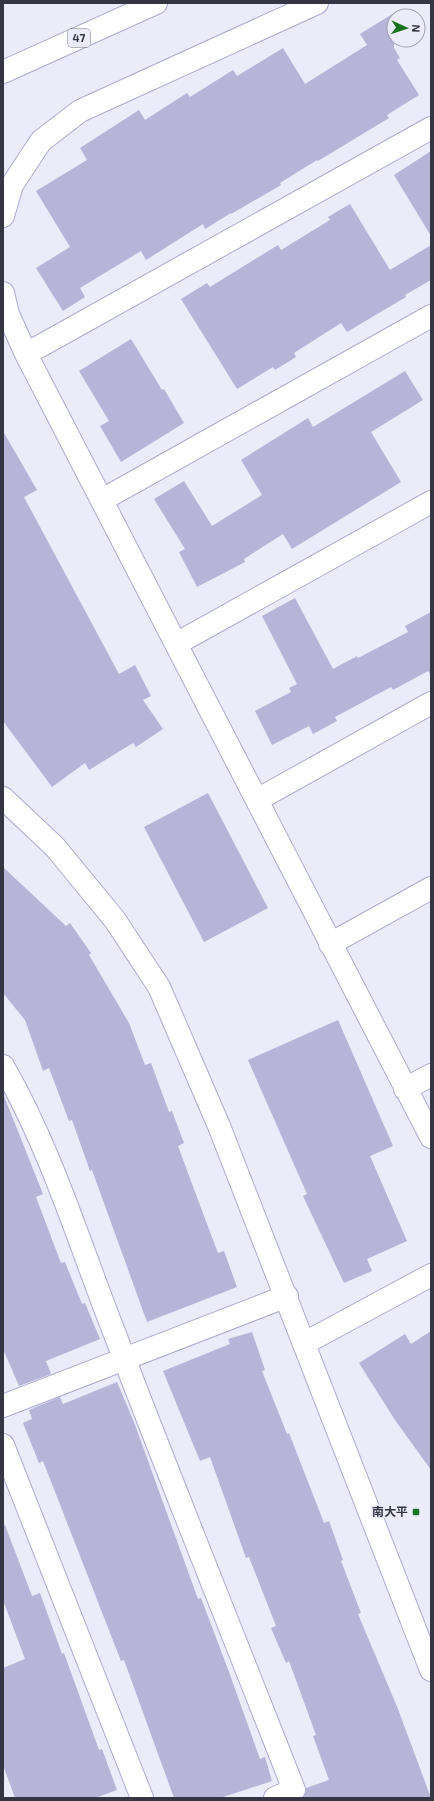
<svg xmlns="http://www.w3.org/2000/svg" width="434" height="1801" font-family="'Exo 2','Noto Sans JP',sans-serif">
<rect width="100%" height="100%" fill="#ebebf9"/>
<!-- building -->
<path fill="#b6b4d7" d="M394 13V48L400 58 397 60 419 95 387 115 389 118 318 161 317 160 280 183 281 185 231 214V213L205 229 203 224 146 260 141 251 80 288 85 297 63 311 36 268 70 247 36 191 87 160 80 148 139 110 145 120 187 93 190 97 233 70 237 76 283 48 305 84 367 45 360 34Z
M431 151V236L394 175Z
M350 204 390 270 431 245V280L405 295 406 297 347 332 341 323 294 353 296 357 275 370 273 367 237 389 181 299 207 283 210 287 278 245 281 250 330 220 328 217Z
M131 339 162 390 164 389 184 423 121 462 100 426 109 421 79 371Z
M405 371 423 400 371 432 401 482 292 549 283 534 244 559 245 562 197 587 179 552 185 549 154 499 184 481 212 526 262 495 241 460 308 418 313 427Z
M3 431 37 490 24 497 119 674 135 665 151 696 143 700 163 729 136 747 133 743 89 770 85 763 52 787 3 721Z
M295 598 333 669 357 656 358 658 408 632 405 626 431 612V676L428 671 393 690 391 687 335 717 337 721 313 734 309 726 272 745 255 711 291 692 289 688 297 684 262 616Z
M208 793 268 908 204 942 144 827Z
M3 867 66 926 70 923 91 953 89 955 129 1023 145 1065 151 1063 169 1112 172 1111 184 1143 178 1146 204 1216 218 1253 224 1251 237 1287 147 1322 92 1170 90 1171 72 1120 69 1121 49 1068 43 1071 25 1020 3 993Z
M338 1020 393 1146 370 1156 407 1241 367 1259 372 1271 344 1283 303 1196 307 1194 248 1060Z
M3 1096H4L43 1194 36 1197 61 1263 65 1262 82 1304 85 1303 100 1339 46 1361 51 1374 19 1386 3 1349Z
M431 1331V1470L395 1420 359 1363 405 1334 411 1344Z
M252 1332 265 1370 262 1371 287 1434 289 1433 324 1523 329 1521 343 1560 341 1561 361 1613 358 1614 398 1709 431 1798H304L306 1788 329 1780 313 1736 316 1735 289 1661 286 1663 271 1628 276 1626 249 1557 246 1558 210 1457 200 1461 163 1371 230 1344 228 1339Z
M117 1382 134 1422 198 1599 201 1598 229 1672 260 1759 265 1757 272 1781 220 1798H174L124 1660 121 1661 43 1461 39 1463 23 1423 32 1419 29 1410 60 1397 63 1404Z
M5 1525 32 1596 40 1593 62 1654 64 1653 99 1750 102 1749 117 1790 95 1798H15L3 1765V1668L25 1659 3 1600V1526Z"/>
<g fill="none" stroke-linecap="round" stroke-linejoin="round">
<defs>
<path id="minor" d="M3 216 12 185 41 141 80 111 317 3
M3 293 8 314 26 354 431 1137
M26 354 431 128
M102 500 431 316
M176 644 431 502
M3 798 55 847 115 920 159 987 219 1126 431 1670
M257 800 431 703
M330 944 431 888
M3 1066C52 1151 80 1246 116 1337 174 1489 235 1639 294 1790L275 1798
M405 1089 431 1075
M305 1343 431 1275
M3 1406 287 1296
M3 1445 142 1798"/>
<path id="major" d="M3 72 156 3"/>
</defs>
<!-- minor casing -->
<use href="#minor" stroke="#acabcd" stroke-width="24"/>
<!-- major casing -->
<use href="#major" stroke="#acabcd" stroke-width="24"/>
<!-- minor -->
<use href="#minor" stroke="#fff" stroke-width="22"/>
<!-- major -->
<use href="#major" stroke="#fff" stroke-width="22"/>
</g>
<!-- markers -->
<rect fill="#19721f" stroke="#ebebf9" stroke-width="1.5" x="412" y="1508" width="8" height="8" rx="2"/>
<g text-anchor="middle" stroke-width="3" stroke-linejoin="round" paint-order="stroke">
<!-- shield labels -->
<rect fill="#ebebf9" stroke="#6c6c7a" stroke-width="1" x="68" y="29" width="22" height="18" rx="3"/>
<g font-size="11" font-weight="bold" fill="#363543">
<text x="79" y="42">47</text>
</g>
<!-- poi labels -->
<g font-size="12" font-weight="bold" fill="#363543" stroke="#ebebf9" text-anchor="end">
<text x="408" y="1516">南大平</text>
</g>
</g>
<!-- border -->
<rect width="434" height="1801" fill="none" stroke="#363543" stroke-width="8"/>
<!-- north arrow -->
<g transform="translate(406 28) rotate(93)"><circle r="19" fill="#ebebf9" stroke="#a3a2b0"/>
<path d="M0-3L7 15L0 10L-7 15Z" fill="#19721f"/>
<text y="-6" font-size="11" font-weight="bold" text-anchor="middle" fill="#363543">N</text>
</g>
</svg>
